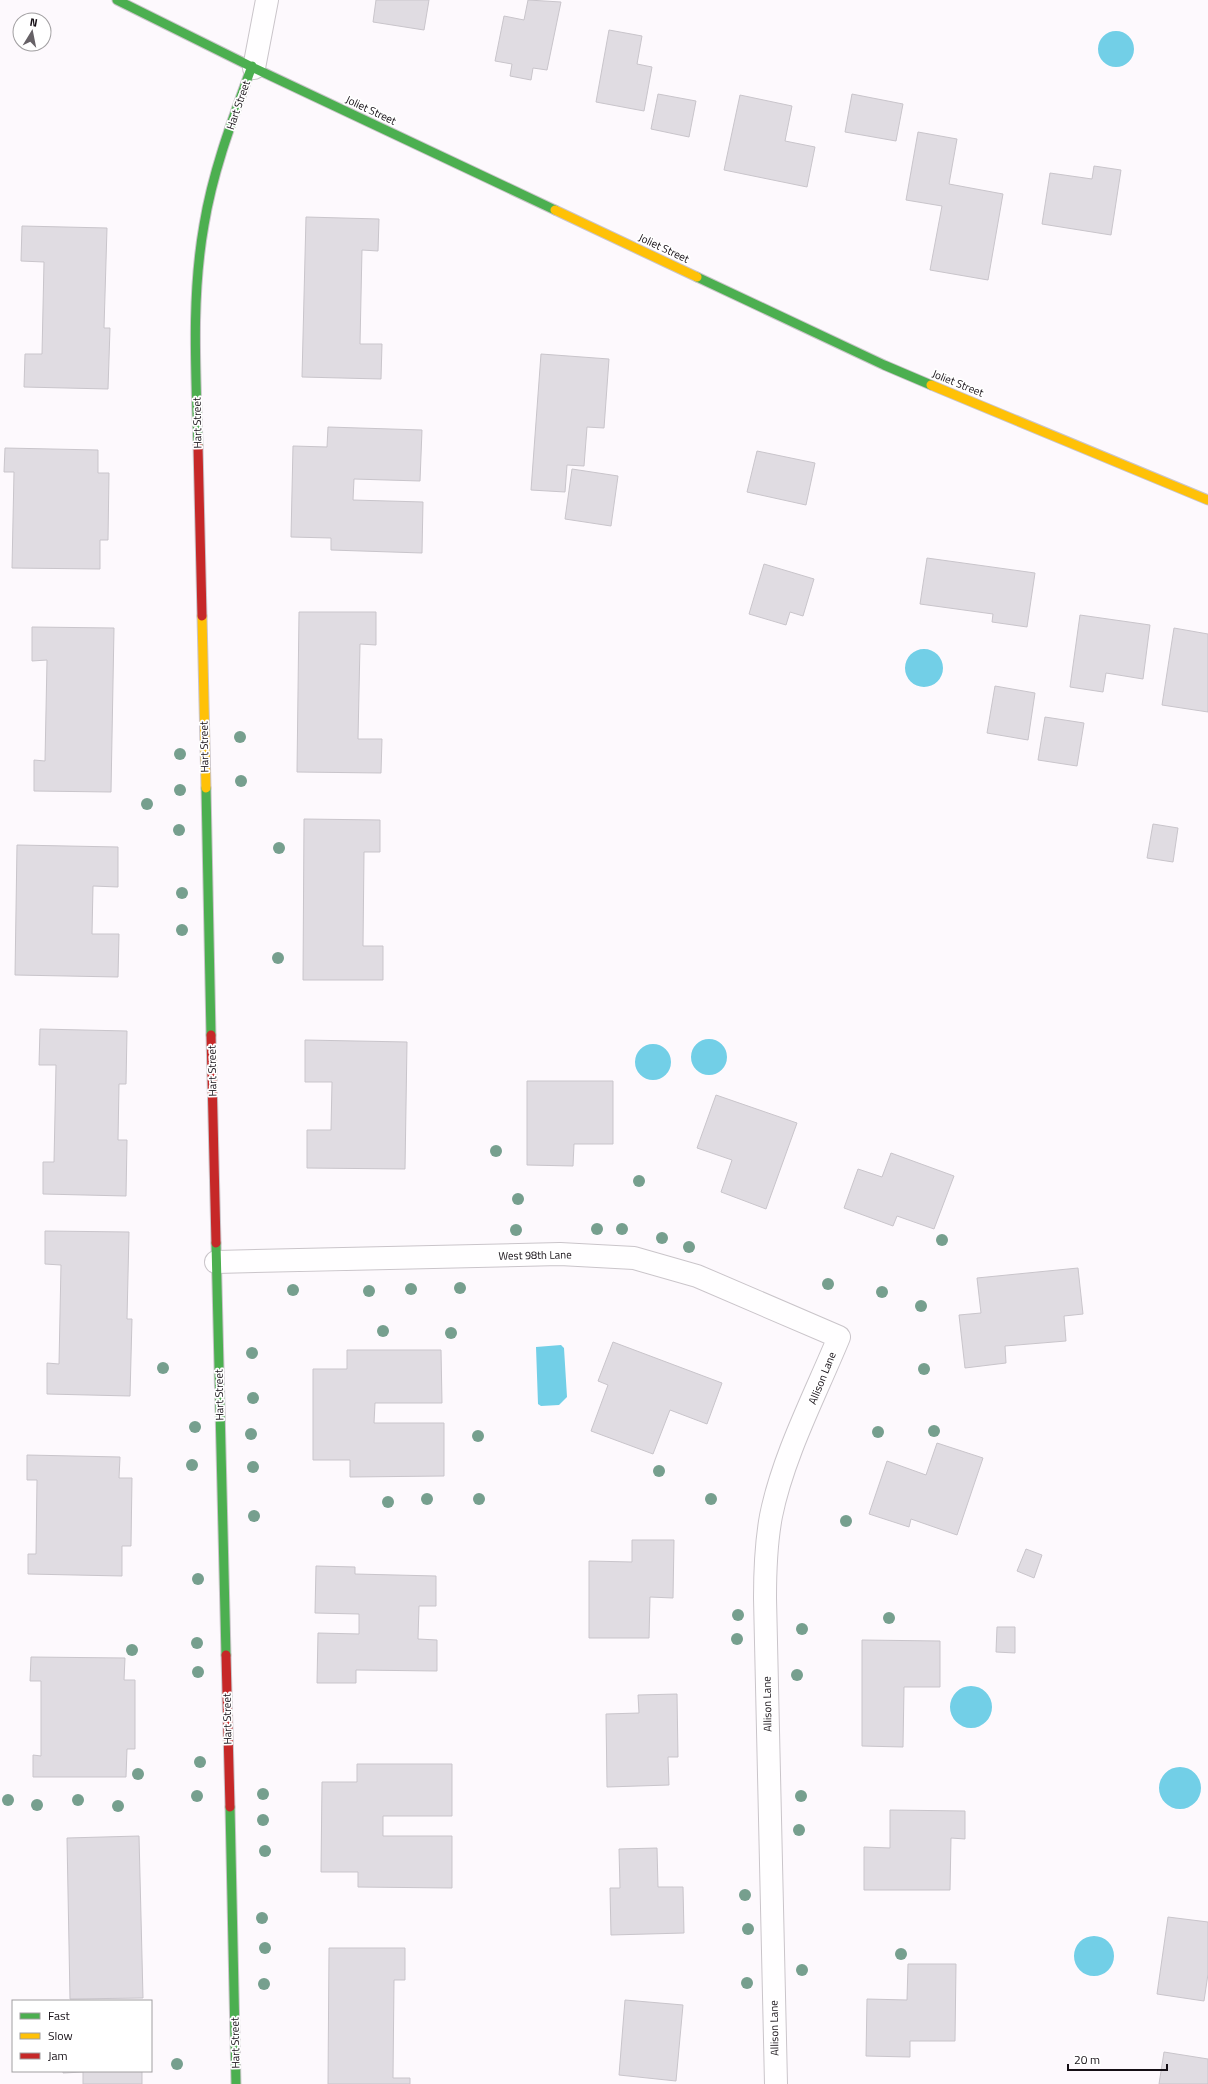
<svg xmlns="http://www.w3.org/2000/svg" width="1208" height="2084" font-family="'Titillium Web',sans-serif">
<rect width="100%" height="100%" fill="#fdf9fd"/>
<!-- water -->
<path fill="#72cfe7" d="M1098 49a18 18 0 1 1 36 0a18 18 0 1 1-36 0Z
M905 668a19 19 0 1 1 38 0a19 19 0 1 1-38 0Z
M691 1057a18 18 0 1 1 36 0a18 18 0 1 1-36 0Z
M635 1062a18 18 0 1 1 36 0a18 18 0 1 1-36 0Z
M561 1345 564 1348 567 1397 559 1405 541 1406 538 1404 536 1347Z
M950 1707a21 21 0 1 1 42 0a21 21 0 1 1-42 0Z
M1159 1788a21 21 0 1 1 42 0a21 21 0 1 1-42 0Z
M1074 1956a20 20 0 1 1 40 0a20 20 0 1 1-40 0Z"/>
<!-- building -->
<path fill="#e0dce2" stroke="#c9c5cb" d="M376 0H429L424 30 373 22Z
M528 0 561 2 547 70 533 68 531 80 510 76 512 64 495 61 504 16 524 20Z
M609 30 642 36 637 64 652 67 644 111 596 102Z
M658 94 696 101 689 137 651 129Z
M852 94 903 104 896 141 845 132Z
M740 95 792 106 785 141 815 147 807 187 724 170Z
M918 132 957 139 949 184 1003 194 988 280 930 270 942 206 906 200Z
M1094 166 1121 170 1111 235 1042 224 1050 173 1092 179Z
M306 217 379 219 378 251 362 250 360 344H382L381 379 302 377Z
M22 226 107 228 104 328H110L108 389 24 387 25 354H42L44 262 21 261Z
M541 354 609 359 604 428 587 427 584 466 567 465 565 492 531 490Z
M328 427 422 430 420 481 354 479 353 500 423 502 422 553 331 550V538L291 537 293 446 327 447Z
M5 448 98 450V473H109L108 540H100V569L12 568 14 472H4Z
M757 451 815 463 806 505 747 492Z
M572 469 618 476 611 526 565 519Z
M927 558 1035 573 1027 627 992 622 993 614 920 604Z
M764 564 814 579 803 616 790 612 786 625 749 614Z
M299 612H376V645L360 644 358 739H382L381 773 297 772Z
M1080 615 1150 625 1143 679 1106 673 1103 692 1070 687Z
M32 627 114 628 111 792 34 791V760L45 761 47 660 32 661Z
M1174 628 1208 634V712L1162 705Z
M995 686 1035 693 1028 740 987 733Z
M1045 717 1084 723 1077 766 1038 760Z
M304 819 380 820V852H364L363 946H383V980H303Z
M1153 824 1178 828 1173 862 1147 858Z
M17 845 118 847V887L93 886 92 934H119L118 977 15 975Z
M40 1029 127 1031 126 1084H119L118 1140H127L126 1196 43 1194V1162H54L56 1065H39Z
M305 1040 407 1042 405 1169 307 1168V1130H331L332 1082H305Z
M527 1081H613V1144H574L573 1166 527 1165Z
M716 1095 797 1123 766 1209 721 1192 732 1160 697 1148Z
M891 1153 954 1176 934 1229 897 1216 893 1226 844 1208 858 1169 882 1177Z
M45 1231 129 1232 127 1319H132L130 1396 47 1394V1363L59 1364 61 1265 45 1264Z
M1078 1268 1083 1314 1064 1316 1066 1341 1005 1346 1006 1363 965 1368 959 1315 981 1313 977 1278Z
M613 1342 722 1383 707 1424 670 1410 653 1454 591 1431 608 1385 598 1381Z
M347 1350H441L442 1403H375L374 1423H444V1476L350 1477V1460H313V1369H347Z
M937 1443 983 1458 957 1535 911 1519 909 1527 869 1514 887 1461 926 1475Z
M27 1455 120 1457 119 1478H132L131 1546H122V1576L28 1574V1554H36L37 1480H27Z
M632 1540H674L673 1598 650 1597 649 1638H589V1561L632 1562Z
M1026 1549 1042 1555 1034 1578 1017 1571Z
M316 1566 355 1567V1574L436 1576V1606H419L418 1639 437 1640V1671L356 1670V1683H317L318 1633 359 1634V1614L315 1613Z
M997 1627H1015V1653L996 1652Z
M862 1640 940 1641V1687H904L903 1747 862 1746Z
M31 1657 125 1658 124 1680H135V1749H127L126 1777H33V1755L41 1756V1681H30Z
M677 1694 678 1757H668L669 1785 607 1787 606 1714 639 1713 638 1695Z
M357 1764H452V1816H383V1836H452V1888L358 1887V1872H321L322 1782H357Z
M890 1810 965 1811V1839L951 1838 950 1890H864V1847L890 1848Z
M139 1836 143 1998 70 1999 67 1838Z
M657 1848 658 1887H683L684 1933 611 1935 610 1888H620L619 1849Z
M1168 1917 1208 1922V1974L1204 2001 1157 1994Z
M329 1948H405V1980H394L393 2078H410V2084H328Z
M908 1964H956L955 2041H910V2057L866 2056 867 1999 907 2000Z
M625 2000 683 2005 676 2081 619 2075Z
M1164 2052 1208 2059V2084H1159Z
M63 2071H142V2084H83V2072L63 2073Z"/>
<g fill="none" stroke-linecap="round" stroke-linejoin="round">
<defs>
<path id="street" d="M254 68 267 0
M216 1262 560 1254 634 1258 697 1276 839 1337C816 1393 783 1456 771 1516 766 1543 765 1571 765 1598L776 2084"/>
<path id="fast" d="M117 0 254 68 555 210
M697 277 884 365 931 385
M198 446C196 373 191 298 204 225 213 170 233 118 252 66
M206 788 211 1035
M216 1243 226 1655
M230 1807 236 2084"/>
<path id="slow" d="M555 210 697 277
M931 385 1208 500
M202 616 206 788"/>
<path id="jam" d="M198 446 202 616
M211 1035 216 1243
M226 1655 230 1807"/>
</defs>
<!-- street casing -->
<use href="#street" stroke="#cac5ca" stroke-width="24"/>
<!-- fast casing -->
<use href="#fast" stroke="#cac5ca" stroke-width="11"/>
<!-- slow casing -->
<use href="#slow" stroke="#cac5ca" stroke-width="11"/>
<!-- jam casing -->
<use href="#jam" stroke="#cac5ca" stroke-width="11"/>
<!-- street -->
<use href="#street" stroke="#fffeff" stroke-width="22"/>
<!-- fast -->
<use href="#fast" stroke="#4caf50" stroke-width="9"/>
<!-- slow -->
<use href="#slow" stroke="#ffc107" stroke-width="9"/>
<!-- jam -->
<use href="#jam" stroke="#c62828" stroke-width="9"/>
</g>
<!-- trees -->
<g fill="#769f8e">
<circle cx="240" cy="737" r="6"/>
<circle cx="180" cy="754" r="6"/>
<circle cx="241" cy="781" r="6"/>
<circle cx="180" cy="790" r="6"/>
<circle cx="147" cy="804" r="6"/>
<circle cx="179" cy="830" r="6"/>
<circle cx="279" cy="848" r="6"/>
<circle cx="182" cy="893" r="6"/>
<circle cx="182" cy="930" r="6"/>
<circle cx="278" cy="958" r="6"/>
<circle cx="496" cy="1151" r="6"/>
<circle cx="639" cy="1181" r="6"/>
<circle cx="518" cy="1199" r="6"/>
<circle cx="597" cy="1229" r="6"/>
<circle cx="622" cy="1229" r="6"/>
<circle cx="516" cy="1230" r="6"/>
<circle cx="662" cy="1238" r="6"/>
<circle cx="942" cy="1240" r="6"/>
<circle cx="689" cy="1247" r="6"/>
<circle cx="828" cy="1284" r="6"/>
<circle cx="460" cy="1288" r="6"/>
<circle cx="411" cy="1289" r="6"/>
<circle cx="293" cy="1290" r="6"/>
<circle cx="369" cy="1291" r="6"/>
<circle cx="882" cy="1292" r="6"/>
<circle cx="921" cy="1306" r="6"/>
<circle cx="383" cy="1331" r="6"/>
<circle cx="451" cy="1333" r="6"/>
<circle cx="252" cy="1353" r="6"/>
<circle cx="163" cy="1368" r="6"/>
<circle cx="924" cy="1369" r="6"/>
<circle cx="253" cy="1398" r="6"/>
<circle cx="195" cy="1427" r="6"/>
<circle cx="934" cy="1431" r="6"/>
<circle cx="878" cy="1432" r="6"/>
<circle cx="251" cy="1434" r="6"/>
<circle cx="478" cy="1436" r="6"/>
<circle cx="192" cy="1465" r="6"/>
<circle cx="253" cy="1467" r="6"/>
<circle cx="659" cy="1471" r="6"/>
<circle cx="427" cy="1499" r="6"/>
<circle cx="479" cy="1499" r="6"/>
<circle cx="711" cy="1499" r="6"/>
<circle cx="388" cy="1502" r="6"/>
<circle cx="254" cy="1516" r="6"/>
<circle cx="846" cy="1521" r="6"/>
<circle cx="198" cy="1579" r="6"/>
<circle cx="738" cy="1615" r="6"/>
<circle cx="889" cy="1618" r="6"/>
<circle cx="802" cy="1629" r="6"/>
<circle cx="737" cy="1639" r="6"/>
<circle cx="197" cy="1643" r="6"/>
<circle cx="132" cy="1650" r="6"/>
<circle cx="198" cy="1672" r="6"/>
<circle cx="797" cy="1675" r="6"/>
<circle cx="200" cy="1762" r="6"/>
<circle cx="138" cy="1774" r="6"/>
<circle cx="263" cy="1794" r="6"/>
<circle cx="197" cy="1796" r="6"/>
<circle cx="801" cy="1796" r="6"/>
<circle cx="8" cy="1800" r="6"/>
<circle cx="78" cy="1800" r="6"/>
<circle cx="37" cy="1805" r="6"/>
<circle cx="118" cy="1806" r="6"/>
<circle cx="263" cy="1820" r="6"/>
<circle cx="799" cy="1830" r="6"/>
<circle cx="265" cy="1851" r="6"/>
<circle cx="745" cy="1895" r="6"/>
<circle cx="262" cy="1918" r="6"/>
<circle cx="748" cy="1929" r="6"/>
<circle cx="265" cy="1948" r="6"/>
<circle cx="901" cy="1954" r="6"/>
<circle cx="802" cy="1970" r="6"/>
<circle cx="747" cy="1983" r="6"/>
<circle cx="264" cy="1984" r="6"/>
<circle cx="177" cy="2064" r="6"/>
</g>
<g text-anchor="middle" stroke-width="3.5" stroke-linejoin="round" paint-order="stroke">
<!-- street labels -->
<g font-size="11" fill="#150f15" stroke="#fff">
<text transform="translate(238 105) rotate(-71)" y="4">Hart Street</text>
<text transform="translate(371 110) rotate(25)" y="4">Joliet Street</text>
<text transform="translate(664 248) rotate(25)" y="4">Joliet Street</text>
<text transform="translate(958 383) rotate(22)" y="4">Joliet Street</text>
<text transform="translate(197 423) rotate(-91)" y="4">Hart Street</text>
<text transform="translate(204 747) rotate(-91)" y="4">Hart Street</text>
<text transform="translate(212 1071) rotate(-91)" y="4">Hart Street</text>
<text transform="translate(535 1255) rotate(-1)" y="4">West 98th Lane</text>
<text transform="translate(822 1378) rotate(-68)" y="4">Allison Lane</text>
<text transform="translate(219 1395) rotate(-91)" y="4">Hart Street</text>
<text transform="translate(767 1704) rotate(-91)" y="4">Allison Lane</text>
<text transform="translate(227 1719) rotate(-91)" y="4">Hart Street</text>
<text transform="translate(774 2028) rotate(-91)" y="4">Allison Lane</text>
<text transform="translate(235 2043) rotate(-91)" y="4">Hart Street</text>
</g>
</g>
<!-- legend -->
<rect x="12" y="2000" width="140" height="72" fill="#ffffff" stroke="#a19fa1"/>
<rect x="20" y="2013" width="20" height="6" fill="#4caf50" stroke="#a19fa1"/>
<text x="48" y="2020" font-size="12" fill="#150f15">Fast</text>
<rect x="20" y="2033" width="20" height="6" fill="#ffc107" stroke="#a19fa1"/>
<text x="48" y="2040" font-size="12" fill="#150f15">Slow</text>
<rect x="20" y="2053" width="20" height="6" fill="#c62828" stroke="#a19fa1"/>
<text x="48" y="2060" font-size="12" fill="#150f15">Jam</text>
<!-- north arrow -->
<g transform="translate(32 32) rotate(10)"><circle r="19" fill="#ffffff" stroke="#a19fa1"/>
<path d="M0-3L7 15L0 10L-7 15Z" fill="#666166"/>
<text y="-6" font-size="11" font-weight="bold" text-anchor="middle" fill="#150f15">N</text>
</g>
<!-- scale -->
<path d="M1068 2064v6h99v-6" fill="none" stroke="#150f15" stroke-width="2"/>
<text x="1074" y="2064" font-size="12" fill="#150f15" stroke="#ffffff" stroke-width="3" paint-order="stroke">20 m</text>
</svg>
